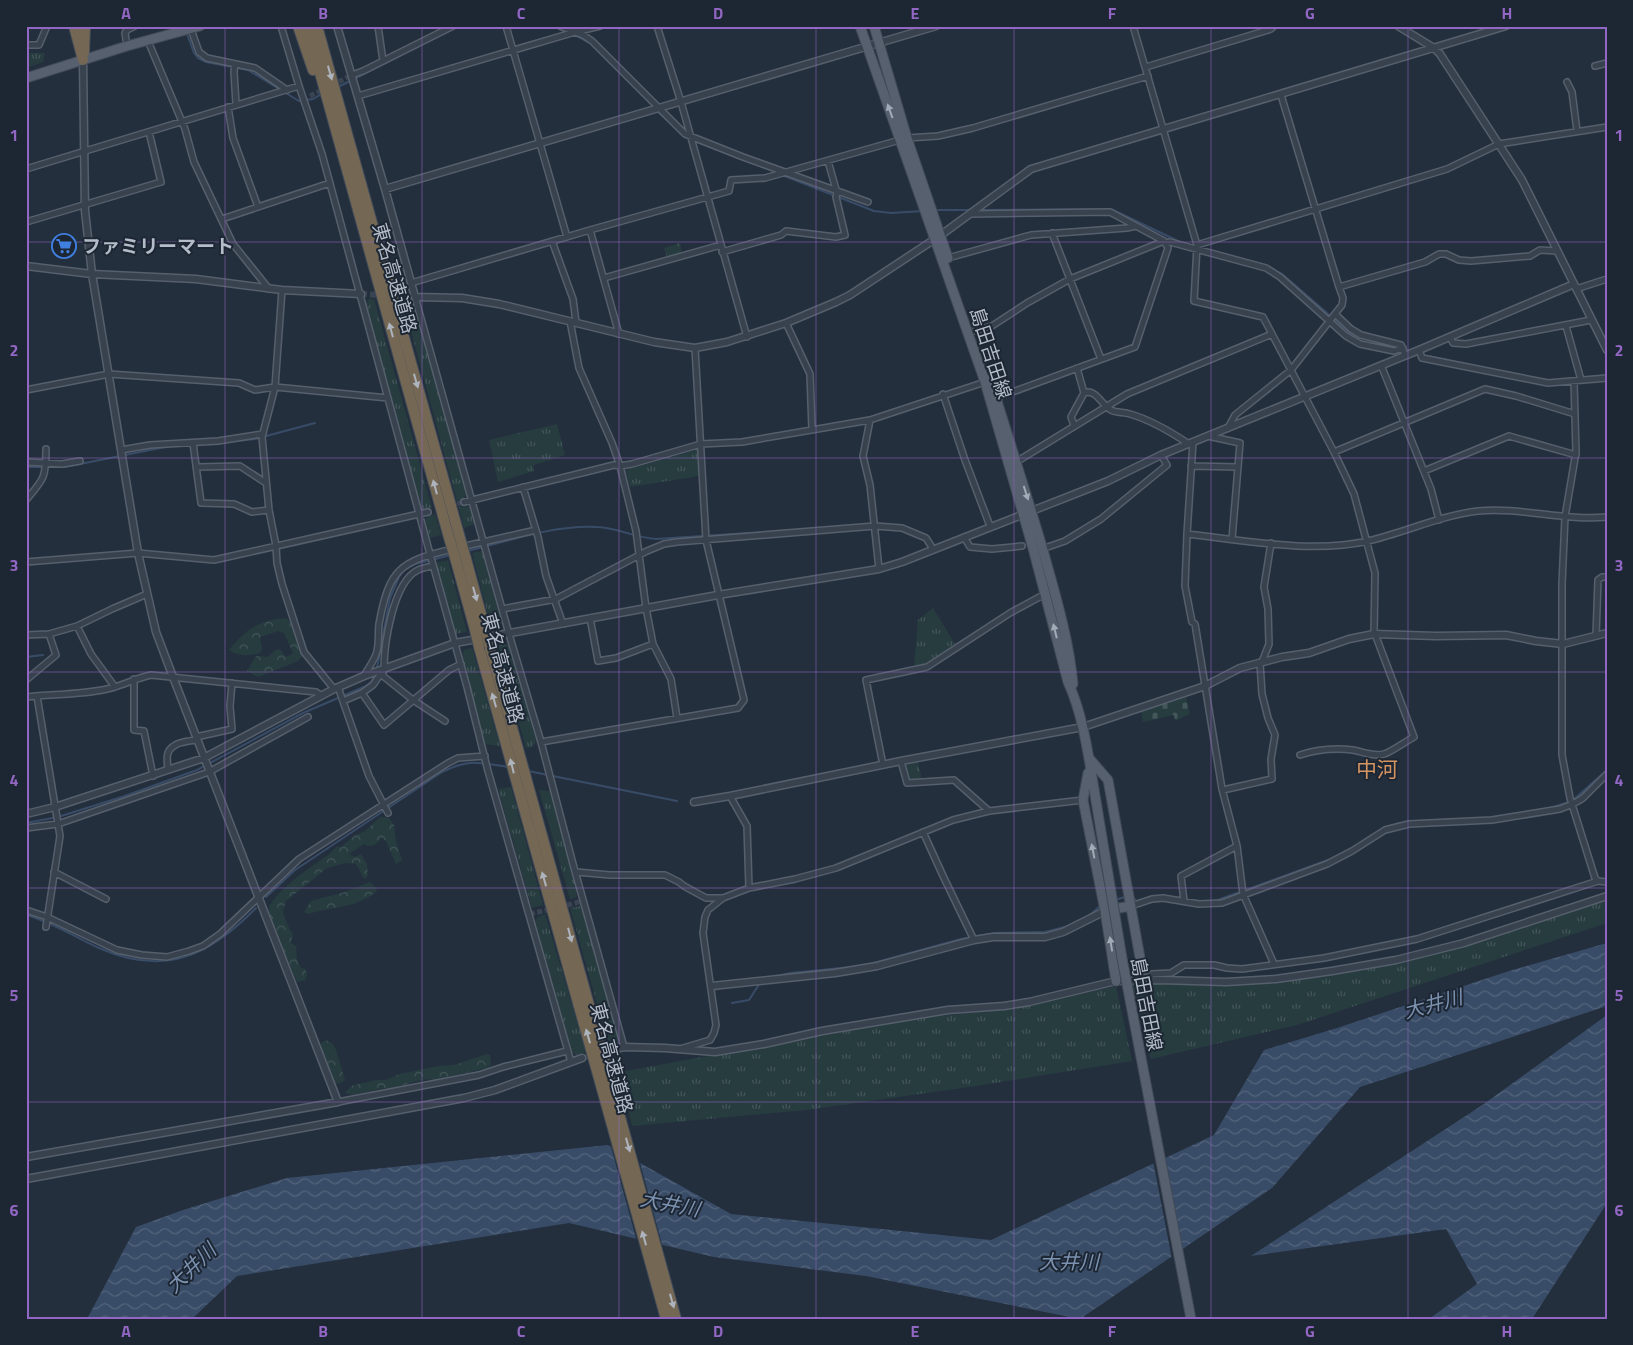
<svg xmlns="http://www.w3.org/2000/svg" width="1633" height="1345" font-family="'Titillium Web','Noto Sans JP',sans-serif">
<defs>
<pattern id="grass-tufts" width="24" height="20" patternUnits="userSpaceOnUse" patternTransform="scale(1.25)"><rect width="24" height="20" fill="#263c3f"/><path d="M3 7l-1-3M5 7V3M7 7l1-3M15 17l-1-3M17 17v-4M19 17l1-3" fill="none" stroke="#435659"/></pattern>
<pattern id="forest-crowns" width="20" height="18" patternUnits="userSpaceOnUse" patternTransform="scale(1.25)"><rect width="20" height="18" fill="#263c3f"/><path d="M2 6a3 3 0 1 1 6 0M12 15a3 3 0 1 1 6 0" fill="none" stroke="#435659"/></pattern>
<pattern id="cemetery-stones" width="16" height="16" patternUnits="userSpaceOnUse" patternTransform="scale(1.25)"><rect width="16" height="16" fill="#263c3f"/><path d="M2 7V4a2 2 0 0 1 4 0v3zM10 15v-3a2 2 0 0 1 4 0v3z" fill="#435659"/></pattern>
<pattern id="water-waves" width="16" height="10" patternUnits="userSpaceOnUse" patternTransform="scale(1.25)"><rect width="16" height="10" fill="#394c67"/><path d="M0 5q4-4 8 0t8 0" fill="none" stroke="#53647b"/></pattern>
</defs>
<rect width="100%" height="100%" fill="#242f3e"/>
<!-- grass -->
<path fill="url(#grass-tufts)" d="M26 53H45L43 62 26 68Z
M680 243 682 253 667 257 664 248Z
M369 299H374L432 508 424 511 421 508 366 304Z
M403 302 413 304 467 494 464 498 457 501Z
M557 424 565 455 534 465V471L498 482 489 440Z
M699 449V476L630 487 626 470Z
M466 506 471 508 475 524 464 528 459 507Z
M435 514 441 535 430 538 425 520 428 516Z
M482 551 502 623 501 625 491 626 472 553Z
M448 560 467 632 455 634 436 563Z
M933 608 955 644 923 665H914L918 620Z
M508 644 536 741 532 747 526 748 497 645Z
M472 648 500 746 485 744 462 656 464 650Z
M918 762 922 780 911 781 906 778 904 766Z
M511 787 543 905 532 908 498 789Z
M539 790 550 791 577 887 576 897 570 899Z
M1607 899V923L1297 1025 1151 1059 1132 985 1292 979 1425 957Z
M580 906 583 908 618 1040V1044L609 1046 570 908Z
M545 914 586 1052 578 1055 572 1053 535 921 538 917Z
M1116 986 1132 1061 976 1086 806 1110 632 1126 620 1072 917 1018 1014 1009Z"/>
<!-- forest -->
<path fill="url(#forest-crowns)" d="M286 618 293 625 303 656 298 661 258 677 247 671 256 656 268 657 275 650 280 649 286 657 293 653 284 633 278 631 260 637 262 649 260 653C248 656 240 657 229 650 247 629 258 620 286 618Z
M380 817 389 818 394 825 396 841 402 860 396 864 386 841 382 838C375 844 373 849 364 844L349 854 354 857 361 854 367 864 368 875 365 879C360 874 360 869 356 864L345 863 327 868 286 901 283 911 284 916 290 930 293 933 291 943 296 946 297 960 301 968 305 969 307 974 305 980 297 982 269 914V906L278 894 297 877 328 855 337 846 341 847 354 836 365 831Z
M370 882 376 888 377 891C358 908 331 907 308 914L304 912 311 901 345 892Z
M326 1040C330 1042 333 1043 335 1048 337 1052 344 1076 345 1080L341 1083 335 1084 332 1080V1072L326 1066 325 1055 320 1048 321 1043Z
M487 1054 490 1055 491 1065 487 1068 434 1080C421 1076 398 1090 385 1088L353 1095 345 1093 351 1086 376 1080H386L400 1074 438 1066 454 1065Z"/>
<!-- cemetery -->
<path fill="url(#cemetery-stones)" d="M1186 697 1190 714 1175 721 1174 715 1143 722 1141 711Z"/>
<!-- water -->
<path fill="url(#water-waves)" d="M1607 943V1006L1360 1087 1272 1188 1080 1319 866 1276 714 1257 569 1223 237 1276 192 1319H87L136 1227 183 1210 287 1178 608 1145 731 1214 991 1240 1214 1135 1264 1050 1337 1028 1509 971Z
M1607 1015V1203L1532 1319H1429L1477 1284 1446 1229 1251 1256 1484 1104Z"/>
<!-- pier -->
<path fill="#242f3e" d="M610 1143 639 1159 663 1248 637 1242Z
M1163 1156 1181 1253 1172 1259 1153 1161Z"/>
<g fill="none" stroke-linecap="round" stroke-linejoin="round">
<!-- stream -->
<path stroke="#394c67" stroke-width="2" d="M553 26 568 32
M187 34 194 53 198 58 206 62 248 70 299 101 313 99 320 95
M573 34 592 44 654 107
M340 86 459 26
M657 111 681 133
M694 141 778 173
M782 175 874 211 891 213 923 211
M935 210H970
M980 210 1111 209 1180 242
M1230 256 1266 265 1282 274 1349 332 1358 340 1367 343
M1428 356 1491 369
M1544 380H1560
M227 442 255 439 315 423
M26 467H65L165 447
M468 551C509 541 553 525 596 527 616 527 635 538 656 539L813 529
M26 657 43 655
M377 668 390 598 399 577 404 570 415 564 451 555
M528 771 677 801
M1547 809 1572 801 1607 770
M1513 814 1538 810
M26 823 58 817 125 796 197 770 303 713 366 686 372 681 374 675
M1384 828 1399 823 1453 819
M1132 895 1136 901 1142 900
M266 897 295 870 442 772C470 758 479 763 508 767
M1115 900 1125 897
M1215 901 1328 860
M26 915C52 922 75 937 99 948 165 977 209 956 256 908
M1089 916 1100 906
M866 965 961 939 995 933 1045 932 1069 926
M762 979 791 973 851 967
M732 1003 749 1000 760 983"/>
<!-- minor-tunnel -->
<path stroke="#3a4453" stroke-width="5" stroke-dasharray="5 2.5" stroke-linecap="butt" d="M332 85 352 75
M310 96 324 89
M450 506 464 502
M560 907 583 901
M530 914 551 909"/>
<!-- tertiary-tunnel -->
<path stroke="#3a4453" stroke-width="6" stroke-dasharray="6 3" stroke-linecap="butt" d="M361 294 415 297
M582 1058 615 1049"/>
<defs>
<path id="minor" d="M281 26 299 86 322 154 430 554 467 687 488 771 571 1062
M378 26 383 61
M506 26 567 237
M560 26 583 35 592 41 685 134 743 157 868 202
M657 26 681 102 747 337
M1133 26 1197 245 1194 301 1263 317 1272 334 1334 452 1354 494 1375 573 1374 634
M191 29 199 52 207 58 255 68 287 90
M148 41 185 129 194 162 233 244 269 289
M26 45H39L47 26
M127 46 125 33 127 30 135 26
M235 64 234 72 236 104
M1595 66 1607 63
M1146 67 1271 29 1274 26
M352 75 363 71 453 26
M1567 82 1572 92 1577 131
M358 96 575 32 600 26
M228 107 233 138 258 207
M907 138 938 136 973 128 1148 76
M26 169 299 86
M972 214 1110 212 1164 241 1168 248 1135 347 996 398
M222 219 330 183
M26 222 161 182 149 132
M590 230 619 334
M1052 233 1101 359
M552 241 573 299 576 322
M1165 243 1170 242 1266 268 1280 277 1346 336 1360 344 1394 351 1403 348
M1197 245 1447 169 1499 144 1607 127
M722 252 781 235 786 231 836 237 845 235 836 197 837 193 828 161
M948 258 1031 235 1127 228 1136 226
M604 278 721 245
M411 283 590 230 729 191 731 180 765 178 900 140
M1339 287 1425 262 1439 254H1446L1459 260 1471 261 1530 256 1540 250 1557 251
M1576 289 1607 279
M282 290 275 387 262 437 269 510 276 546 277 563 282 584 304 652 334 689
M415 297 509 634 541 742 573 864 624 1047
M1335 314 1351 329 1361 335 1401 345 1405 355
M570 321 579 368 612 443 620 466 636 531 646 608 653 644 671 679 677 718
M786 323 810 374 812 430
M1566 326 1581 380
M974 331 992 326 1027 303 1070 279 1164 241
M1450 337 1453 343 1466 344 1591 320
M1419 350 1422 358 1548 383 1607 378
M1381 365 1431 489 1439 520
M1077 368 1084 393
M1574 381 1576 452 1565 517 1562 584V755L1570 798 1595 878 1598 881 1607 882
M26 390 109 374 239 383 255 390 275 387 388 398
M943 394 965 460 990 526
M870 420 863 456 870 485 879 569
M1074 425 1071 417 1084 393C1095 388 1102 405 1111 410 1116 413 1124 412 1130 414 1151 420 1171 432 1189 444
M1228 428 1235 415 1291 370 1342 305 1343 298 1339 287 1281 95
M1208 436 1240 443 1232 539
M1193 442 1187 534C1244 540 1311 554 1368 541 1403 533 1442 515 1478 511 1521 507 1564 521 1607 517
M193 443 201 503 234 504 252 512 269 510
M121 450 150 445 218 441 262 434
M1334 452 1485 389 1516 396 1575 414
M26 462 62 464 80 461
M1016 462 1127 394 1272 334
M1191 466 1238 467
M198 467 240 466 266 483
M1424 471 1509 436 1576 455
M523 487 538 537 546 576 563 624
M26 500C44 479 46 478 46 449
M464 502 614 465 620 466 632 464 701 444 742 442 870 420 985 382
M964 537 970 547 992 549 1022 546
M461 547 536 530
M1042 549 1065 541 1101 519 1167 465 1161 455
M26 562 138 553 214 560 428 512
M502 609 556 599 647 551 664 544 677 542 875 526 902 528 926 538 933 549
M590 618 598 661 616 658 653 644
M77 626 91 654 115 687
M26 635 49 634 77 626 112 609 147 594
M1596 636 1598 580 1602 577H1607
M1262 662 1269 644 1268 609 1264 587 1271 543
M383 669V676L413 700 445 721
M384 669C384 644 393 582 418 570 422 568 428 567 433 566
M364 676C368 668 375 660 377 651 379 643 378 633 379 624 389 569 400 561 453 549
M134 679V730L144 731 153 776
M26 680 56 655 49 634
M338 687 369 776 388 813
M362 693 373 685 382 672
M37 696 60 836 46 927
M26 697C53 694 80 695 107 689 122 686 136 678 151 675L316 692 320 695
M343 701 362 693 384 725 449 670 461 664
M196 737 232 729 230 706 232 683
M541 742 738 708 744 700 706 540 695 348
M1300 755C1318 749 1335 748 1353 750 1363 752 1374 757 1384 754 1391 752 1406 741 1414 737L1375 634
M901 761 907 783 954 780 989 811
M883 765 866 680 927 667 1010 613 1045 594
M168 770C168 766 166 758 168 753 172 742 188 741 197 740
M1223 790 1272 779 1271 759 1275 735 1268 718 1262 694 1260 663
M730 796 747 826 749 888
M26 828 58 824 209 772 308 717
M923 832 944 878 974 940
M1237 846 1243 894 1274 964
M54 872 106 899
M576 872 610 875H665L679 882 684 886 706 898H723L749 888 795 879 836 868 953 820 989 811 1083 800
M1184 901 1181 876 1237 846 1222 789 1195 624 1192 622 1185 586 1187 534
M1131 906 1152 899 1163 898 1199 904 1222 903 1327 864 1352 851 1385 830 1409 824 1492 820 1560 809 1573 804 1583 798 1607 774
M26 910 47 917 117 950 142 955 167 957 189 951 203 946 220 934 299 859 448 763 458 758 485 756
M1148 980 1152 974 1171 973 1184 965H1214L1227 968 1242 969 1324 958 1417 939 1598 881
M680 1049 710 1040 714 1033 716 1025 703 933 705 917 708 910 723 898
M338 1102 479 1075 503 1067 567 1051"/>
<path id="tertiary" d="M337 26 385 189 415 297 462 298 499 304 654 342 695 348 727 342 786 323 836 302 850 295 941 235 1031 169 1506 26
M1398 26 1434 48 1440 54 1522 180 1607 350
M385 189 936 26
M26 266 92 274 196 279 282 290 361 294
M694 802 730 796 901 761 1083 727 1205 686 1240 668 1282 657 1309 653 1349 639 1374 634 1436 636 1506 635 1536 641 1563 644 1607 633
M26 814 55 807 204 758 334 689 364 676 455 643 718 595 879 569 902 562 1108 481 1161 455 1419 350 1574 284
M712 986 835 973 877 966 974 940 993 937H1045L1063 932 1105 911
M615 1049 624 1047 665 1048 715 1052 764 1044 822 1031 948 1010 1004 1006 1029 1002 1116 981 1161 980 1226 982 1276 979 1332 971 1396 960 1464 943 1607 896
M26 1157 338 1102 173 677 156 632 138 553 92 274 85 211 83 60
M26 1179 464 1098 495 1090 582 1058"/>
<path id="primary" d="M860 26 985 382 1034 552 1068 682C1083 715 1088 753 1094 789
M874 26 907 138 948 258
M26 78 127 46 200 26
M990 379C1008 436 1026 493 1043 550 1055 594 1069 639 1073 684
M1089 758 1108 780 1144 980
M1088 773 1083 800 1105 911 1116 981
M1107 910 1131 906"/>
<path id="motorway" d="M74 26 83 60
M298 26 313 70
M307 26 448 534
M317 26 458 531
M84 53 85 26
M466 559 485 629
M456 561 475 630
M479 647 666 1319
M490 648 676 1319"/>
</defs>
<!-- minor casing -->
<use href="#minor" stroke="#565f6c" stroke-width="8"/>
<!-- tertiary casing -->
<use href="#tertiary" stroke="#565f6c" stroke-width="9"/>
<!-- primary casing -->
<use href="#primary" stroke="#414a57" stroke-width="11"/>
<!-- motorway casing -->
<use href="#motorway" stroke="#434c59" stroke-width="12"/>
<!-- minor -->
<use href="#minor" stroke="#38414e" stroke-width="5"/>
<!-- tertiary -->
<use href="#tertiary" stroke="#38414e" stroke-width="6"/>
<!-- primary -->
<use href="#primary" stroke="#56606e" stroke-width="9"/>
<!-- motorway -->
<use href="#motorway" stroke="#746855" stroke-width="10"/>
<defs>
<path id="primary-bridge" d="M1094 789 1122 958 1191 1319"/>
<path id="motorway-bridge" d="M458 531 466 559
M448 534 456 561
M485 629 490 648
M475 630 479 647"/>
</defs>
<!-- primary-bridge casing -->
<use href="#primary-bridge" stroke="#414a57" stroke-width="11" stroke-linecap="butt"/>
<!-- motorway-bridge casing -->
<use href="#motorway-bridge" stroke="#434c59" stroke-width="12" stroke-linecap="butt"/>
<!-- primary-bridge -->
<use href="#primary-bridge" stroke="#56606e" stroke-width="9"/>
<!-- motorway-bridge -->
<use href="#motorway-bridge" stroke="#746855" stroke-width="10"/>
</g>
<!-- one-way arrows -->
<defs><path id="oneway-solid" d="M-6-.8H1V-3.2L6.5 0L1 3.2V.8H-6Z" transform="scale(1.25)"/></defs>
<g fill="#aeb4bd">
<use href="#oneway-solid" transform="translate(330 73) rotate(74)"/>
<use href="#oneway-solid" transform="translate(391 330) rotate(-105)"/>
<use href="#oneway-solid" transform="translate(416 381) rotate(74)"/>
<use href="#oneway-solid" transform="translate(435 487) rotate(-105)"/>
<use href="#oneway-solid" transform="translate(475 594) rotate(75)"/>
<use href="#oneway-solid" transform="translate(494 700) rotate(-106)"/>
<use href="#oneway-solid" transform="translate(512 766) rotate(-104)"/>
<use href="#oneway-solid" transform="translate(544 879) rotate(-106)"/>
<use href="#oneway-solid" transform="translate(570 935) rotate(75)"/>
<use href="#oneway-solid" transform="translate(588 1036) rotate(-106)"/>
<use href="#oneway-solid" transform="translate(628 1145) rotate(74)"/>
<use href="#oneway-solid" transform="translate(644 1238) rotate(-106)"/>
<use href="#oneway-solid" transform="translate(672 1301) rotate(74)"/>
</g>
<g fill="#a1aab7">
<use href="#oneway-solid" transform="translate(890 111) rotate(-110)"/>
<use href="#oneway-solid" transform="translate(1026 493) rotate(72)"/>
<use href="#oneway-solid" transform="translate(1055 631) rotate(-104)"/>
<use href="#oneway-solid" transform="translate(1093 851) rotate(-101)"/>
<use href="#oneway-solid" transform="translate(1111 944) rotate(-99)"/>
</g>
<!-- grid -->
<path fill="none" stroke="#9266c3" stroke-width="1" stroke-opacity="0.55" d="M225 26V1319M422 26V1319M619 26V1319M816 26V1319M1014 26V1319M1211 26V1319M1408 26V1319M26 242H1607M26 458H1607M26 672H1607M26 888H1607M26 1102H1607"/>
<!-- icons -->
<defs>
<symbol id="supermarket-ring" viewBox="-11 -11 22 22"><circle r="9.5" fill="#1d2633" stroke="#3f7fe0" stroke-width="1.5"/><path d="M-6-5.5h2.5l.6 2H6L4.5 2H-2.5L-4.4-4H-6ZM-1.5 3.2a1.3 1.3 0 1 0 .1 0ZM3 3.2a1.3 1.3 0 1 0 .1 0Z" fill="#3f7fe0"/></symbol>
</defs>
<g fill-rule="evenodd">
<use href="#supermarket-ring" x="50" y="232" width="28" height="28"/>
</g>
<g text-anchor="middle" stroke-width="4" stroke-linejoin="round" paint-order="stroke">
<!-- poi labels -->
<g font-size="19" font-weight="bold" fill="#b4bcc9" stroke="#1d2633" text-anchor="start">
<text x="82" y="253">ファミリーマート</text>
</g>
<!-- street labels -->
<g font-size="19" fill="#b4bcc9" stroke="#1d2633">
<text transform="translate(395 278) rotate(74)" y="7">東名高速道路</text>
<text transform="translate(991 353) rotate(72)" y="7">島田吉田線</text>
<text transform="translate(503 668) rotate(75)" y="7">東名高速道路</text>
<text transform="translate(1147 1004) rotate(79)" y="7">島田吉田線</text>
<text transform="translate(612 1058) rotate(75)" y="7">東名高速道路</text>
</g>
<!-- water labels -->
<g font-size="20" font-style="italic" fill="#7c92b1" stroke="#1d2633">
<text transform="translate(1433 1004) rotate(-15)" y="7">大井川</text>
<text transform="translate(670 1204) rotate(11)" y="7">大井川</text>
<text x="1069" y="1269">大井川</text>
<text transform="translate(191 1268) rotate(-44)" y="7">大井川</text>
</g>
<!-- quarter labels -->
<g font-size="21" fill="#d59563" stroke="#1d2633">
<text x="1377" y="777">中河</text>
</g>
</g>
<!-- border -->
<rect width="1633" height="1345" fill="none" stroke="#1d2633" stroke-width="55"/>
<rect x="28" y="28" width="1578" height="1290" fill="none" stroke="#9266c3" stroke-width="2"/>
<g font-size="16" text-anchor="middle" font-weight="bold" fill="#9266c3">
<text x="126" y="19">A</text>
<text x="323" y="19">B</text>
<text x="521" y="19">C</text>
<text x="718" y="19">D</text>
<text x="915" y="19">E</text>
<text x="1112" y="19">F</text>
<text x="1310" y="19">G</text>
<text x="1507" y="19">H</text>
<text x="14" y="141">1</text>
<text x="1619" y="141">1</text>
<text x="14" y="356">2</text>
<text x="1619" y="356">2</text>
<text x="14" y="571">3</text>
<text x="1619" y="571">3</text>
<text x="14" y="786">4</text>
<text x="1619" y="786">4</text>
<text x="14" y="1001">5</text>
<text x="1619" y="1001">5</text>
<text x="14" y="1216">6</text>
<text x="1619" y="1216">6</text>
<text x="126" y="1337">A</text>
<text x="323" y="1337">B</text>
<text x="521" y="1337">C</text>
<text x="718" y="1337">D</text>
<text x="915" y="1337">E</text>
<text x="1112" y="1337">F</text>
<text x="1310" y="1337">G</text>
<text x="1507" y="1337">H</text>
</g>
</svg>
